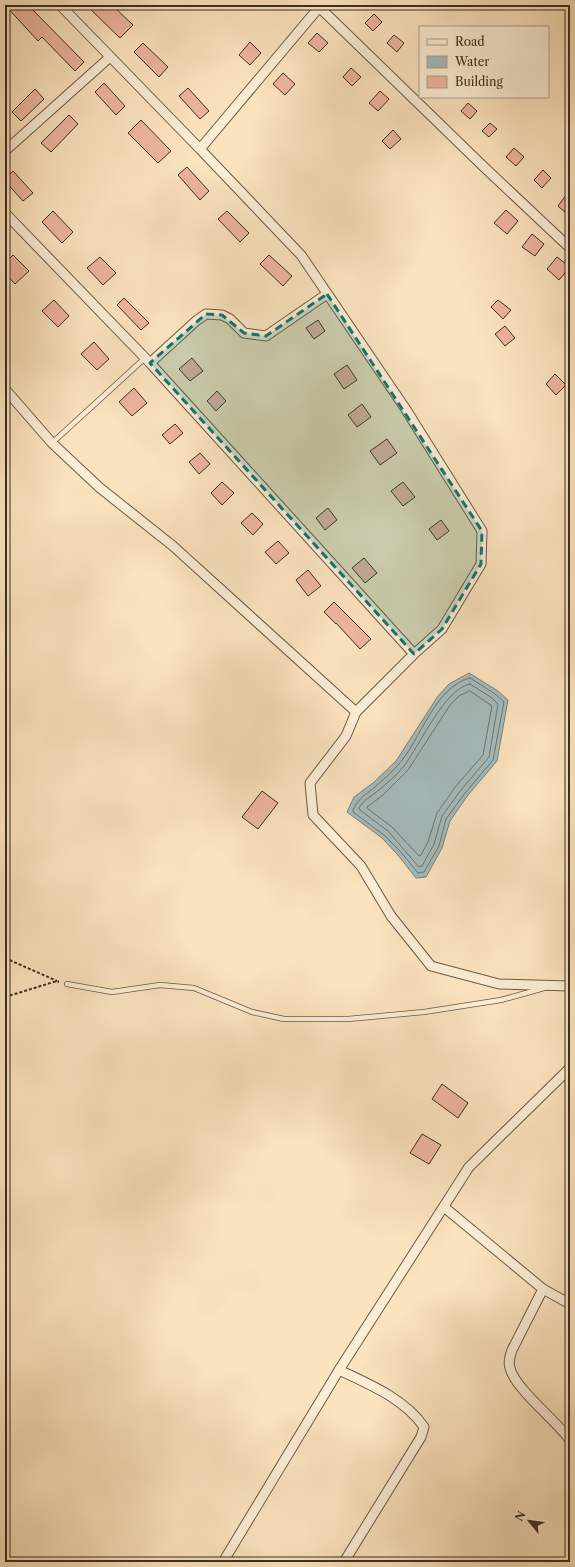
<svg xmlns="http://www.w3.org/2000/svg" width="575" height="1567" font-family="'Libre Caslon Text',serif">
<rect width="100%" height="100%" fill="#fbe3be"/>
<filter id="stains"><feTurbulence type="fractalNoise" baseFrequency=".005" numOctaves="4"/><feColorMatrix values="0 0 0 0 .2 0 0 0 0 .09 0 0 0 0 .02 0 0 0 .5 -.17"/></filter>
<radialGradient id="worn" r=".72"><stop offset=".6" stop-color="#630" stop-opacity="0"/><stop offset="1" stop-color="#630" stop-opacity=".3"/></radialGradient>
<!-- water -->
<path fill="#a4bbbc" stroke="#7a827c" d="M469 673 498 691 508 700 497 761 468 795 450 821 442 848 426 877 416 878 397 854 382 838 347 812 354 797 373 783 396 761 438 696 449 684Z"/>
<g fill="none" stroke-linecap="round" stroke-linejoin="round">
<!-- shore -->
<path stroke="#70746c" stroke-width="1" d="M470 678 495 694 504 702 493 760 465 793 446 819 439 846 424 872 418 873 400 851 384 835 353 812V810C359 797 366 795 376 786 384 779 392 772 398 765 421 740 434 687 470 678Z
M470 684 492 698 498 704 489 757 461 790 442 816 434 844 422 866 419 867 388 831 360 810 359 808C363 800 372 796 379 790 387 783 397 775 404 766 420 745 444 689 470 684Z
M470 691 492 706 483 755 456 786 437 813 428 842 421 855 419 856 392 827 368 809 367 807 383 795 408 770 450 705 459 696Z"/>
</g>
<!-- building -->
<path fill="#eeb59f" stroke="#3c2d1d" d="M5 5H28L84 62 75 71 42 37 38 41Z
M86 5H112L133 25 120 38Z
M374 14 382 22 373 31 365 23Z
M317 33 328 43 319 52 308 43Z
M394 35 404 43 397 52 387 43Z
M250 42 261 53 250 65 239 55Z
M143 43 168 67 159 77 134 52Z
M351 68 361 77 352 86 343 77Z
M283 73 295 84 285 95 273 84Z
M104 83 125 106 116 115 95 92Z
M188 88 209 111 200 119 179 96Z
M35 89 44 99 21 121 12 112Z
M380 91 389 99 378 111 369 103Z
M468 103 477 111 470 119 461 111Z
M69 115 78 124 51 152 41 143Z
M141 120 171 151 158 163 128 133Z
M490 123 497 129 489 137 482 131Z
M393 130 401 139 390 149 382 141Z
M514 148 524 157 516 166 506 157Z
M187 167 209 191 200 200 178 175Z
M543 170 551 178 542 188 534 180Z
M13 171 33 193 23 201 5 181V179Z
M570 190V208L566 213 558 206Z
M506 210 518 221 507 234 494 223Z
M53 211 73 232 62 243 42 222Z
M227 211 249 233 240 242 218 219Z
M532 234 544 244 535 256 522 247Z
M13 255 29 271 15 284 5 273V263Z
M269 255 292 276 283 286 260 264Z
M100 257 116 273 103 285 87 268Z
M557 257 570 267 559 280 547 269Z
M124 298 149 323 141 330 117 305Z
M54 300 69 316 58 327 42 311Z
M498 300 511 310 503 319 491 307Z
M318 320 325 331 314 339 306 328Z
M505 326 515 338 505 346 495 334Z
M94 342 109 359 97 370 81 354Z
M192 358 203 371 190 381 179 369Z
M347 365 357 380 344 389 334 374Z
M555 374 566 385 556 395 546 384Z
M134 388 147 403 132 416 119 402Z
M217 391 226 401 216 411 207 401Z
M362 404 371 417 357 427 348 415Z
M175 424 183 433 170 444 162 435Z
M387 439 397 453 380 465 370 451Z
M200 453 210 464 199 474 189 462Z
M222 482 234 493 222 505 211 493Z
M403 482 415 497 403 506 391 491Z
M328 508 337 520 325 530 316 518Z
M252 513 263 524 253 535 241 523Z
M441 520 449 531 437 540 429 529Z
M278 541 289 553 276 564 265 552Z
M364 558 377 573 365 583 352 568Z
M308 570 321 586 308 596 296 580Z
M334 602 371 639 360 649 336 623V624L324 612Z
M262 791 278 803 258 829 242 817Z
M442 1084 468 1103 458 1118 432 1099Z
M422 1134 441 1145 429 1164 410 1153Z"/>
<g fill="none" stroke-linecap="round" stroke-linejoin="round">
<defs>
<path id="lane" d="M52 443 145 358
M67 984 112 992 160 985 194 988 252 1012 284 1019H348L424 1012 501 1000 544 988"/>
<path id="street" d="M60 5 200 149 321 5
M317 5 485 168 570 248
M5 151 110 57
M5 213 150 363 414 654 442 629 481 564 482 531 405 408 301 255 200 149
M150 363 196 321 206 314 222 315 230 319 244 333 266 336 327 294
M5 389 52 443 100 488 173 546 356 712 346 736 310 783 313 815 361 866 391 916 431 966 499 984 570 986
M356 712 414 654
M444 1207 543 1289 570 1304
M543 1289 512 1350C510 1356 508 1362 510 1368 515 1389 556 1420 570 1440
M339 1370C369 1384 405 1399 424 1427L421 1437 344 1562
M223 1562 339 1370 469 1167 570 1068"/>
</defs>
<!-- lane casing -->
<use href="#lane" stroke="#6c5a45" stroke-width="6"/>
<!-- street casing -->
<use href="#street" stroke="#6c5a45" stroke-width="11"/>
<!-- path -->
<path stroke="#3c2d1d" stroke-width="2" stroke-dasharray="3 2" stroke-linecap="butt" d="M5 958 57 981
M5 997 57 981 59 982"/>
<!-- lane -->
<use href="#lane" stroke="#fcedd5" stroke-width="4.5"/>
<!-- street -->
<use href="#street" stroke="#fcedd5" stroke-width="9"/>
</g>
<!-- marked area -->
<path fill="#0f766e" fill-opacity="0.2" stroke="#0f766e" stroke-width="3" stroke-dasharray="8 5" stroke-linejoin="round" d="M327 294 482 531 481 564 442 629 414 654 150 363 206 314 222 315 244 333 266 336Z"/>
<!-- margin -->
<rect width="575" height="1567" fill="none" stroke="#fbe3be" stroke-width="20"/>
<rect x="6" y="6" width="563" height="1555" fill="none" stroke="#3c2d1d" stroke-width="2"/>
<rect x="10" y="10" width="555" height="1547" fill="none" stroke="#3c2d1d"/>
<!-- legend -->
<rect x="419" y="26" width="130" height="72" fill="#fcedd5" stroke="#afa08b"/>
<rect x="427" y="39" width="20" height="6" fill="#fcedd5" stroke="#afa08b"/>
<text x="455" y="46" font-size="12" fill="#3c2d1d">Road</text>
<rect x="427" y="56" width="20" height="12" fill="#a4bbbc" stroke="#afa08b"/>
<text x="455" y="66" font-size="12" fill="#3c2d1d">Water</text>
<rect x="427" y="76" width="20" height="12" fill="#eeb59f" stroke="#afa08b"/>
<text x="455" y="86" font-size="12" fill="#3c2d1d">Building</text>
<!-- north arrow -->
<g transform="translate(529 1521) rotate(299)" stroke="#fcedd5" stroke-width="3" paint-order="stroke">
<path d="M0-3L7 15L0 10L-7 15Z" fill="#3c2d1d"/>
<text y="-6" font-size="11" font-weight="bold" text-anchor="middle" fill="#3c2d1d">N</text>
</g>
<rect width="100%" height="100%" filter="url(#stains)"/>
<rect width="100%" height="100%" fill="url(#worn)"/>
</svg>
